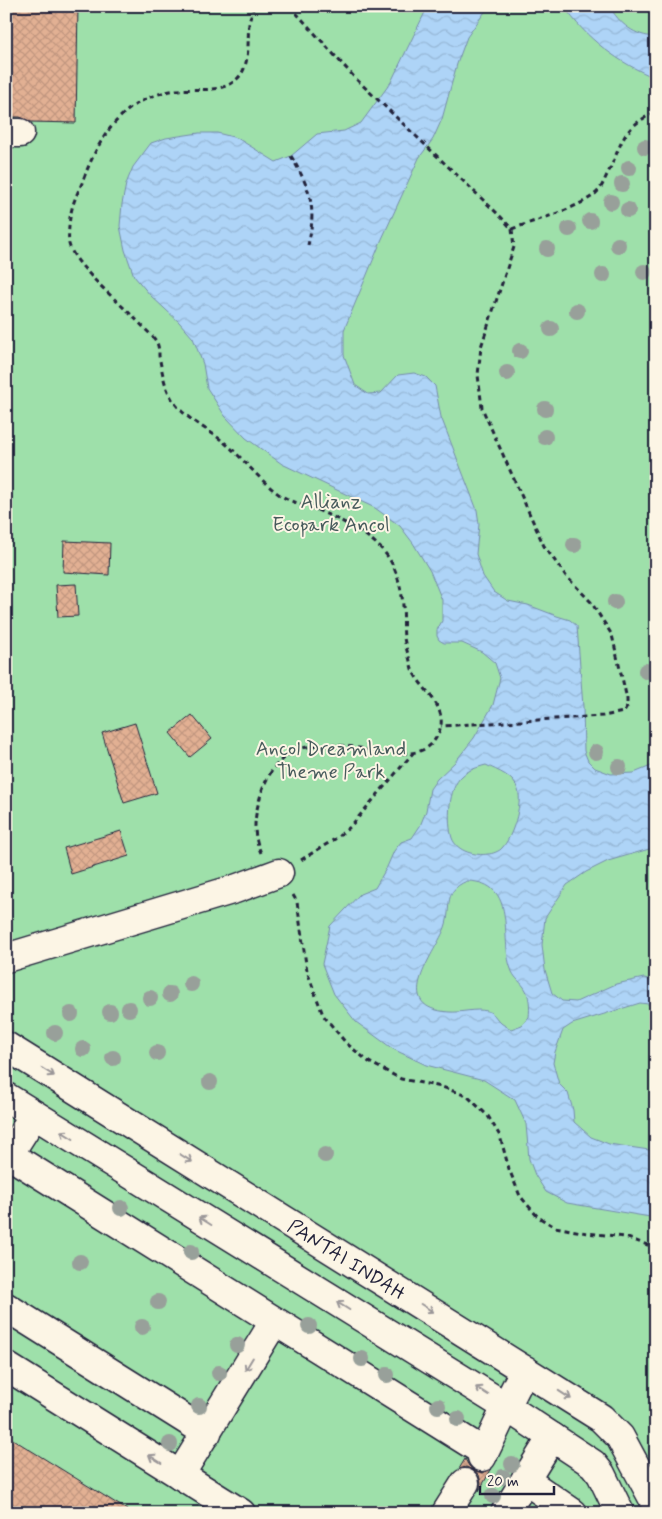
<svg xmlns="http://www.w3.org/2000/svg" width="662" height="1519" font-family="Mynerve,sans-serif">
<defs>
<pattern id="water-waves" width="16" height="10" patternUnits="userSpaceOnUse" patternTransform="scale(1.25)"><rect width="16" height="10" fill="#aed4f7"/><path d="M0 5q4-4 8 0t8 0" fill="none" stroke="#95b6d5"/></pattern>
<pattern id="building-cross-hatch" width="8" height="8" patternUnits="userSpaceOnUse" patternTransform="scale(1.25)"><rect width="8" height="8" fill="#e2b093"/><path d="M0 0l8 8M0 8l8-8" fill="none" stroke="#c29780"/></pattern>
</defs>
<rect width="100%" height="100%" fill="#fcf5e5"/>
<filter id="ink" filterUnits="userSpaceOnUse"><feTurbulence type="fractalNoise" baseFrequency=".02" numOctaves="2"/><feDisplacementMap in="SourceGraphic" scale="10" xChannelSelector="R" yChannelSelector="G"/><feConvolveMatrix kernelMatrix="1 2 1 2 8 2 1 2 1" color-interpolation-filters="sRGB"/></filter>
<g filter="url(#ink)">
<!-- park -->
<path fill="#9ee0aa" stroke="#608172" d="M6 6H656V1513H6Z"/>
<!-- water -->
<path fill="url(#water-waves)" stroke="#768dac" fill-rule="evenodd" d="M428 6H489L467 37 457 64 442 119 433 139 419 158 413 171 381 241 344 330V355L355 385 368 394 381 393 398 375 414 373 426 377 435 386 441 417 477 510 479 524 476 554 483 576 494 592 508 601 528 605 557 616 570 620 577 626 583 707 584 751 588 761 595 768 611 774 634 773 656 764V847L608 861 586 872 567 885 545 918 542 945 545 970 552 993 562 1001 576 1002 616 984 644 978 656 981V1005L640 1003 572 1024 563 1030 555 1052 553 1063 559 1084 568 1093 573 1110 574 1122 591 1137 609 1144 656 1151V1218L567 1203 546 1192 535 1175 529 1159 526 1124 515 1100 484 1080 426 1065 393 1049 356 1022 334 994 322 964 330 926 360 894 375 888 387 867 394 851 401 842 412 838 420 826 426 811 430 789 437 779 455 762 474 738 493 705 500 678 495 663 482 652 462 643H444L439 640 437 636V630L442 621V600L430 571 413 543 400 526 375 508 282 464 246 438 225 416 207 388 203 364 193 338 179 322 150 295 134 276 125 250 120 226 122 204 126 184 133 167 151 143 166 138 199 133H217L237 138 276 162 291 156 317 134 344 131 361 123 391 82ZM486 765C498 771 514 776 518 790 523 804 512 838 502 848 500 851 492 854 488 854 476 856 457 852 452 838 447 822 448 788 462 776 468 770 478 767 486 765ZM467 881C519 882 499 938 511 969 514 978 519 980 524 987 530 995 530 1008 529 1017L522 1025 511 1029C508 1027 503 1025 501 1023 495 1018 495 1013 487 1011 475 1008 461 1013 449 1012 392 1008 430 960 443 932 454 910 440 892 467 881Z
M564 6H609C620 24 634 36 656 37V78C620 64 585 38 564 6Z"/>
<!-- building -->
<path fill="url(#building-cross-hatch)" stroke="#22223b" d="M6 6H78L76 123 31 122 20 117H6Z
M64 541 110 543 109 575 63 572Z
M76 584 78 616 58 617 56 585Z
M192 715 212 739 190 757 170 733Z
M135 723 157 793 124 803 102 733Z
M121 831 129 856 71 874 64 848Z
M6 1435 132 1513H6Z
M465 1459 469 1466 475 1471 483 1473 492 1468 479 1491 481 1483 479 1475 473 1470 466 1467 459 1469Z"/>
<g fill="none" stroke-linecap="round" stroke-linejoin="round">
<defs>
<g id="minor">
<path d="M6 133H20"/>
<path d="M6 958 235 889 279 873"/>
<path id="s1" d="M6 1046 601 1418 620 1437 656 1504"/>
<path d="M6 1097 505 1406 593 1464 601 1474 620 1513"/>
<path d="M6 1153 484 1452"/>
<path d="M6 1159 34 1115"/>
<path d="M6 1307 207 1433"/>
<path d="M6 1366 241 1513"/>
<path d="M482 1457C497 1428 509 1398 525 1370"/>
<path d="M180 1475 274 1322"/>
<path d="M525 1480 573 1513"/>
<path d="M446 1513 465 1483"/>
<path d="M505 1513 552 1437"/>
</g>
</defs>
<!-- minor casing -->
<use href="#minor" stroke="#22223b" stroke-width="31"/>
<!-- path -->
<path stroke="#22223b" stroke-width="3" stroke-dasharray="5 4" stroke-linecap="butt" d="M254 6C252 12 250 18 249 24 247 42 251 66 237 79 222 94 195 88 176 90 123 98 99 136 82 183 78 192 73 202 71 213 69 219 68 238 69 244 75 268 127 308 145 329 149 333 155 338 157 343 159 347 159 352 159 356 162 370 164 386 172 399 184 419 207 428 225 443 244 459 260 481 280 495 289 501 300 504 310 507 336 518 366 530 385 553 396 566 402 589 403 606 404 617 403 628 404 638 405 644 407 651 409 657 410 661 411 665 412 669 419 686 439 699 441 718 442 725 440 730 437 736 411 789 296 694 262 791 255 814 251 830 261 853
M290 6 355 78 500 216 512 229 514 247 481 347 478 375 482 408 544 546 566 576 591 602 612 635 627 699V707L624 712 603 716 441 726
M291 156C310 188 317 207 308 245
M512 229C533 221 585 207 599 190 603 185 605 178 608 173 623 142 621 128 656 112
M301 860 335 839 350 827 413 753
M293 895 297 902 307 971 323 1015 346 1043 369 1062 401 1079 442 1087 467 1096 488 1116 500 1136 509 1169 520 1196 538 1217 555 1227 587 1233 625 1237 656 1248"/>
<!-- minor -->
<use href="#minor" stroke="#fcf5e5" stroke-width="28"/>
</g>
<!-- trees -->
<g fill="#98a09a">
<circle cx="645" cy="147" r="8"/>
<circle cx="629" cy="168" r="8"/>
<circle cx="622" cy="184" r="8"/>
<circle cx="611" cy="202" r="8"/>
<circle cx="628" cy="210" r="8"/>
<circle cx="590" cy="221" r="8"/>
<circle cx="569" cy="229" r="8"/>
<circle cx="618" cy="245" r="8"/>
<circle cx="547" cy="249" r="8"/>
<circle cx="644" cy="272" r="8"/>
<circle cx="603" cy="275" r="8"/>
<circle cx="577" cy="311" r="8"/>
<circle cx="551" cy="329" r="8"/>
<circle cx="520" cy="351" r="8"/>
<circle cx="507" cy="373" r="8"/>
<circle cx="545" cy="409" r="8"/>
<circle cx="545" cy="437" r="8"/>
<circle cx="574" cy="545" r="8"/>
<circle cx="615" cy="602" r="8"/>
<circle cx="646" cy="671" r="8"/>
<circle cx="596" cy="752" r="8"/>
<circle cx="619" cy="767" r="8"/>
<circle cx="191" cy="984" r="8"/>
<circle cx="170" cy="994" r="8"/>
<circle cx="150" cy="998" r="8"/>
<circle cx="129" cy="1009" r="8"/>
<circle cx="110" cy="1012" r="8"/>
<circle cx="71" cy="1014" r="8"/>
<circle cx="55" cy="1033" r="8"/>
<circle cx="83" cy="1049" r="8"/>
<circle cx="157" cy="1053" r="8"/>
<circle cx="113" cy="1058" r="8"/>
<circle cx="210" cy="1082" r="8"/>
<circle cx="325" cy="1155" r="8"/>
<circle cx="121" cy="1208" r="8"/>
<circle cx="191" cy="1252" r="8"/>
<circle cx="80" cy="1262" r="8"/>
<circle cx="158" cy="1302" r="8"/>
<circle cx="309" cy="1326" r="8"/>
<circle cx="142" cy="1327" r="8"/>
<circle cx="237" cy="1345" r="8"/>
<circle cx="362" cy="1359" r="8"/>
<circle cx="219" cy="1373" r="8"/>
<circle cx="387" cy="1375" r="8"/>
<circle cx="199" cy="1406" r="8"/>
<circle cx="438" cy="1406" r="8"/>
<circle cx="458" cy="1419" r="8"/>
<circle cx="170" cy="1444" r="8"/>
<circle cx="512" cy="1464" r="8"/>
<circle cx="503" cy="1477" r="8"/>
<circle cx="493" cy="1496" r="8"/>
</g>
<!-- one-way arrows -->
<defs><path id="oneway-shaft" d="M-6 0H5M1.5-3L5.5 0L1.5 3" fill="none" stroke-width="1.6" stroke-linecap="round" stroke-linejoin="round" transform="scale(1.25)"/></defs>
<g stroke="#9a9698">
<use href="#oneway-shaft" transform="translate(48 1072) rotate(32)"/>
<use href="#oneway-shaft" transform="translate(67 1135) rotate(-148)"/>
<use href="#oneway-shaft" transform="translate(186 1158) rotate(32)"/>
<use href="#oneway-shaft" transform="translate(205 1221) rotate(-148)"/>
<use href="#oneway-shaft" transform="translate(343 1306) rotate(-148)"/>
<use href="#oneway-shaft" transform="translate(427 1308) rotate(32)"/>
<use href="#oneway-shaft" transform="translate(249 1364) rotate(121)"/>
<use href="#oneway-shaft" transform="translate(482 1391) rotate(-148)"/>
<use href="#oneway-shaft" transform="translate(565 1395) rotate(33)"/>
<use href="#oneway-shaft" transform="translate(155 1459) rotate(-148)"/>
</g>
</g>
<g text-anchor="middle" stroke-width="4" stroke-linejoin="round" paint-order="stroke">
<!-- park labels -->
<g font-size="20" fill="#475b5c" stroke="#fcf5e5">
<text x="331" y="508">Allianz<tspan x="331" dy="23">Ecopark Ancol</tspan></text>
<text x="331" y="755">Ancol Dreamland<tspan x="331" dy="23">Theme Park</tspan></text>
</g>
<!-- street labels -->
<g font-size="20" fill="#22223b" stroke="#fcf5e5">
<text dy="7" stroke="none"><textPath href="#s1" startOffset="402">PANTAI INDAH</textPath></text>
</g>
</g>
<!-- margin -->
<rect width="662" height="1519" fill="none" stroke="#fcf5e5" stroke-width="25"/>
<rect x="12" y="12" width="637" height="1494" fill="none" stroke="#22223b" stroke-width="2" filter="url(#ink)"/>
<!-- scale -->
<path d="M480 1486v8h74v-8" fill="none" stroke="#22223b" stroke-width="2.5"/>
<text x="487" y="1486" font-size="15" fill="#22223b" stroke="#fcf5e5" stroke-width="4" paint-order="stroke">20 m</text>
</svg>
